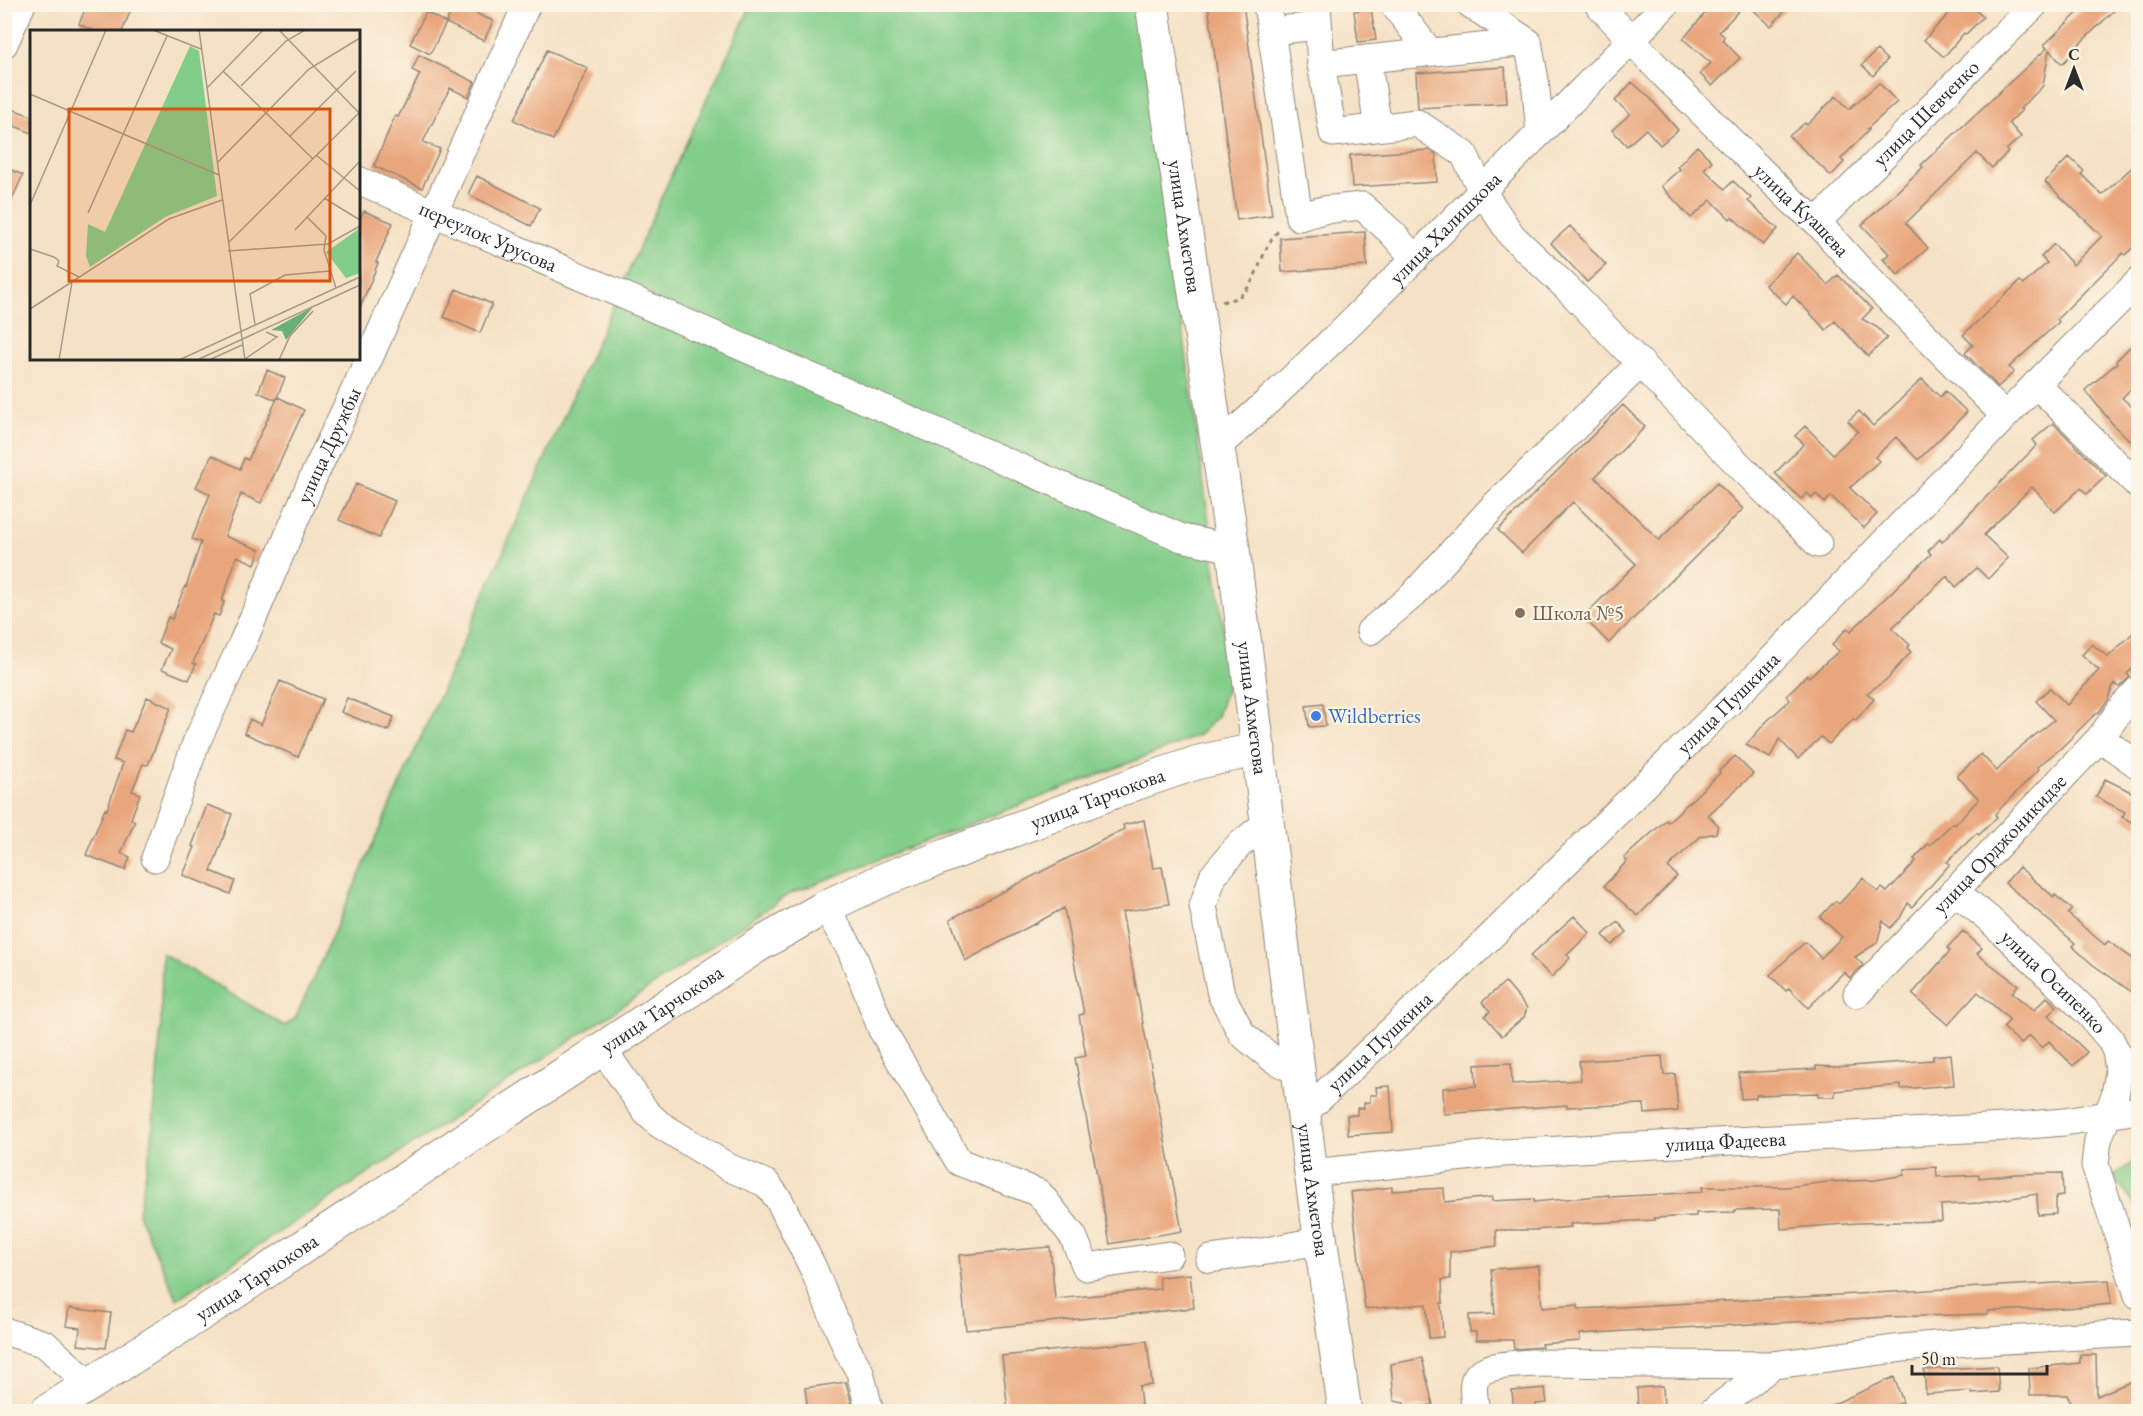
<svg xmlns="http://www.w3.org/2000/svg" width="2143" height="1416" font-family="'EB Garamond',serif">
<rect width="100%" height="100%" fill="#fcf5e5"/>
<filter id="ink" filterUnits="userSpaceOnUse"><feTurbulence type="fractalNoise" baseFrequency=".0167" numOctaves="2"/><feDisplacementMap in="SourceGraphic" scale="12" xChannelSelector="R" yChannelSelector="G"/><feConvolveMatrix kernelMatrix="1 2 1 2 8 2 1 2 1" color-interpolation-filters="sRGB"/></filter>
<filter id="wash" filterUnits="userSpaceOnUse"><feTurbulence type="fractalNoise" baseFrequency=".008" numOctaves="4" result="noise"/><feDisplacementMap in="SourceGraphic" scale="24" xChannelSelector="R" yChannelSelector="G"/><feGaussianBlur stdDeviation="1.35" result="paint"/><feColorMatrix in="noise" values="0 0 0 0 0 0 0 0 0 0 0 0 0 0 0 0 0 1.4 0 .05"/><feComposite in="paint" operator="in"/></filter>
<g filter="url(#wash)">
<rect width="100%" height="100%" fill="#f5e1c5"/>
<!-- green -->
<path fill="#82cd8a" stroke="#567c5a" stroke-width="1.5" d="M751 5H1139L1230 678 1217 716 1199 735 1168 748 789 894 587 1030 177 1299 138 1214 152 1139 161 1025 162 953 285 1026 296 1017 674 169Z
M2138 1159V1210L2113 1176Z"/>
<g id="blocks">
<!-- building -->
<path fill="#e9a67b" d="M87 4H133L122 32H96L79 24Z
M454 4 493 21 484 41 446 23Z
M1208 4H1243L1272 215 1237 220Z
M1713 4H1745L1719 32 1724 36 1723 40 1740 58 1712 86 1700 74 1711 63 1683 39Z
M1747 4H1791L1771 26Z
M1958 4H1970L1983 17 1966 34 1964 33 1944 57 1924 40Z
M2087 4H2121L2072 51 2071 55 2062 64 2049 50 2043 86 2020 109 2022 110 2009 123 2021 137 2006 150 2008 152 1992 168 1977 153 1906 223 1928 248 1898 275 1883 259 1889 254 1862 225 1923 167 1921 165 2047 48 2044 45Z
M1371 8 1376 40 1358 42 1354 11Z
M426 12 446 23 430 54 410 44Z
M547 50 588 68 553 140 514 120Z
M1877 50 1887 60 1873 76 1862 65Z
M419 55 475 82 468 97 450 88 423 142 440 149 422 188 374 166 395 116 398 117 420 74 412 70Z
M1505 67 1507 103 1418 108 1416 73Z
M1632 82 1650 98 1678 130 1660 145 1646 129 1627 146 1612 130 1630 114 1615 101Z
M1879 83 1897 102 1867 129 1869 130 1841 159 1844 162 1831 176 1789 136 1805 123 1807 125 1836 96 1849 109Z
M15 110 32 116V133L9 124Z
M1697 146 1712 161 1704 169 1725 189 1733 181 1751 198 1748 201 1778 229 1763 245 1732 217 1730 219 1711 200 1691 218 1661 186 1680 169 1677 167Z
M1429 150 1436 154 1437 182 1352 187 1350 155Z
M2069 157 2084 171 2081 174 2102 195 2139 161V242L2125 255 2123 253 2057 319 2059 322 2009 367 2014 372 1998 387 1965 353 1973 345 1963 335 2020 281 2024 284 2047 263 2041 257 2054 244 2073 265 2102 236 2045 182Z
M4 167 23 175 4 217Z
M477 176 540 208 531 226 468 194Z
M364 211 393 223 376 262 378 263 359 311 358 222Z
M1570 226 1606 265 1587 282 1551 243Z
M1365 232 1367 266 1282 272 1280 238Z
M1797 253 1828 285 1838 275 1872 309 1862 319 1878 328 1887 338 1868 356 1835 321 1826 330 1793 296 1786 304 1765 285Z
M456 289 492 304 480 333 444 317Z
M2139 338V381L2122 398 2139 413V448L2115 427 2085 390 2117 363 2116 361Z
M267 370 285 378 276 400 258 392Z
M1922 379 1940 397 1945 391 1967 412 1918 460 1896 437 1875 457 1879 461 1850 488 1877 514 1864 528 1831 496 1825 503 1816 494 1812 498 1807 493 1801 499 1775 473 1804 444 1795 436 1805 426 1833 454 1858 431 1848 421 1859 411 1873 426Z
M278 397 304 410 261 503 241 494 225 536 260 550 255 564 237 556 222 601 224 602 219 616 214 614 193 663 196 664 189 680 162 669 171 649 158 643 168 617 172 619 185 586 186 587 201 542 192 539 210 494 196 487 212 455 240 469 244 458 248 460Z
M1623 405 1645 427 1595 477 1659 540 1717 483 1743 509 1609 643 1583 617 1636 564 1573 502 1522 553 1498 530Z
M2053 423 2106 476 2087 494 2081 488 2055 512 2032 487 1984 535 2008 558 1988 579 1977 568 1956 587 1947 576 1892 628 1910 645 1907 648 1911 652 1891 674 1889 678 1867 693 1874 699 1856 720 1853 719 1829 744 1821 737 1798 759 1779 739 1770 758 1746 745 1767 721 1790 700 1786 696 1807 675 1809 677 1839 651 1832 645 1847 628 1851 631 1931 554 1928 551 1940 539 1942 542 2037 445 2033 440Z
M356 484 395 501 379 538 339 520Z
M2139 627V662L2127 674 2130 677 2119 687 2114 683 2108 700 2099 712 2093 716 2060 749 2037 767 2039 769 1995 814 1997 817 1979 835 1977 833 1947 862 1950 864 1912 907 1908 903 1900 918 1890 928 1883 921 1877 943 1855 957 1863 965 1850 978 1844 972 1808 1008 1789 988 1786 991 1770 975 1805 942 1821 958 1842 937 1820 917 1835 901 1839 904 1863 878 1878 892 1882 888 1887 892 1916 861 1914 859 1928 844 1930 845 1953 823 1955 825 1979 799 1957 776 1981 754 1997 771 2014 752 2054 720 2036 701 2050 688 2067 705 2099 670 2082 655 2092 644 2108 657Z
M280 681 323 699 298 757 244 733 250 719 261 725Z
M147 697 171 708 148 765 143 764 132 791 140 794 131 819 135 821 121 853 130 857 125 870 86 855 105 809 107 810 123 763 114 760 125 730 131 732Z
M347 698 394 717 388 731 341 712Z
M1323 704 1326 726 1309 727 1306 706Z
M1735 756 1753 774 1708 815 1718 825 1716 833 1701 836 1668 867 1677 876 1638 916 1604 886 1627 861 1624 858 1666 820 1668 822 1720 773 1719 771Z
M2105 779 2135 794 2139 788V826L2122 817 2125 812 2096 797Z
M207 805 232 814 211 871 235 881 230 894 183 875 195 847 192 846Z
M1144 820 1153 868 1162 867 1169 904 1122 912 1182 1231 1110 1244 1075 1058 1086 1056 1079 1015 1084 1014 1064 908 965 961 950 919 1124 829 1123 825Z
M2019 867 2054 897 2055 895 2072 909 2068 914 2105 945 2108 941 2139 963V997L2092 964 2072 946 2075 943 2005 883Z
M1574 916 1590 933 1567 955 1570 958 1552 977 1530 956Z
M1618 922 1627 932 1612 945 1603 935Z
M1963 931 1982 948 1977 954 2018 985 2012 993 2034 1010 2047 997 2057 1007 2048 1015 2087 1052 2073 1066 2049 1041 2042 1048 2029 1035 2021 1044 2003 1027 2010 1020 1978 992 1948 1025 1912 994 1950 951 1947 948Z
M1505 982 1527 1008 1524 1017 1502 1036 1485 1016 1490 1011 1482 1002Z
M1951 1054 1954 1085 1901 1089V1085L1835 1091V1097H1818V1093L1756 1095V1098L1741 1099 1739 1073 1816 1069V1066L1835 1067 1933 1060V1056Z
M1662 1056 1664 1075 1675 1074 1678 1111 1645 1114 1644 1104 1567 1107V1105L1444 1114 1443 1088 1476 1086 1475 1065 1511 1063 1512 1084 1581 1080 1579 1061Z
M1390 1086 1393 1132 1348 1135 1347 1115H1357V1108H1364V1103L1370 1102V1095H1377L1376 1087Z
M1936 1167 1937 1177 1979 1175V1178L2016 1174 2062 1173 2063 1196 2056 1197V1214L2038 1215 2037 1194 1980 1203 1941 1205 1942 1221 1858 1223 1781 1229 1780 1209 1735 1210V1212L1696 1213V1216L1654 1218 1655 1220 1570 1224 1571 1227 1534 1230H1496L1497 1246 1450 1252V1279L1442 1280 1443 1303H1441L1443 1337 1429 1338 1426 1304 1365 1309 1351 1192 1392 1187V1191L1444 1188 1445 1202 1492 1197V1201L1534 1199V1202L1609 1195V1197L1703 1192 1702 1187H1787L1828 1182 1876 1180 1904 1175V1169Z
M1050 1247 1055 1299 1160 1289 1159 1277 1190 1274 1194 1308 966 1330 959 1255Z
M1539 1266 1542 1308 1578 1305V1309L1620 1307 2109 1280 2111 1304 2067 1308 1988 1311V1314L1887 1317 1662 1329V1331L1642 1332V1330L1580 1334V1341L1541 1344 1542 1347 1514 1349 1513 1340H1476V1332H1470L1469 1315 1495 1314 1491 1269Z
M69 1308 111 1313 106 1348 78 1345 80 1328 66 1326Z
M1147 1341 1152 1385 1139 1386 1142 1412H1008L1002 1356Z
M2080 1355H2096L2097 1396 2139 1378V1412H2060L2072 1406 2067 1395H2030L2029 1368 2080 1363Z
M1422 1358 1433 1405 1404 1408V1403L1394 1401 1391 1364Z
M1997 1366 1999 1392 1972 1394V1391L1926 1394 1924 1370Z
M1894 1377 1903 1402 1879 1412H1816Z
M846 1382 854 1412H808L805 1388Z
M1663 1386 1664 1410 1638 1411 1637 1388Z
M1545 1388 1547 1403 1536 1404 1537 1412H1514L1512 1391Z"/>
</g>
</g>
<g filter="url(#ink)">
<use href="#blocks" fill-opacity="0" stroke="#908678" stroke-width="1.5"/>
<g fill="none" stroke-linecap="round" stroke-linejoin="round">
<defs>
<g id="minor">
<path d="M1267 4 1299 217 1323 210 1362 206 1392 233 1415 259"/>
<path d="M1317 4 1321 64 1367 59"/>
<path d="M1393 4 1430 52"/>
<path d="M1470 4 1528 42"/>
<path id="s1" d="M1598 4 1664 75 1793 202 1817 222 1863 273 2005 416"/>
<path d="M1271 31 1318 26"/>
<path d="M4 44 22 4"/>
<path d="M1321 64 1333 133 1417 123 1464 154 1482 191 1512 236 1567 288 1722 448 1818 544"/>
<path d="M1378 127 1367 59 1528 42 1535 80 1540 133"/>
<path id="s2" d="M358 180 1182 538 1233 549"/>
<path id="s3" d="M1817 222 2035 4"/>
<path d="M2036 384 2138 485"/>
<path id="s4" d="M1218 446C1297 377 1371 303 1445 228 1519 154 1593 80 1666 4"/>
<path d="M1370 631 1413 595 1493 507 1641 363"/>
<path d="M2100 738 2138 765"/>
<path d="M1268 822 1239 845 1213 876 1203 906 1221 994 1242 1034 1273 1059 1300 1073"/>
<path id="s5" d="M155 858 196 743 242 644 312 480 358 383 527 4"/>
<path id="s6" d="M1954 891 1989 919 2089 1014 2110 1039 2116 1051 2119 1071 2115 1095 2098 1140 2095 1165 2138 1295"/>
<path d="M825 907 851 950 882 1030 959 1162 1039 1193 1073 1236 1086 1267 1169 1255"/>
<path id="s7" d="M1857 994 2100 738 2124 705 2138 690"/>
<path d="M602 1048 646 1112 659 1124 730 1168 767 1184 779 1200 813 1268 847 1349 860 1372 870 1412"/>
<path id="s8" d="M1304 1113 1481 946 1757 675 2036 384 2138 282"/>
<path id="s9" d="M1311 1173 1503 1153 2005 1127 2064 1122 2138 1110"/>
<path d="M1210 1259 1267 1251 1321 1240"/>
<path d="M4 1331 45 1344 88 1383"/>
<path d="M1476 1412C1475 1402 1472 1392 1474 1382 1479 1363 1514 1365 1531 1363L1773 1365"/>
<path d="M1712 1412 1773 1365 1903 1348 1967 1342 2138 1333"/>
</g>
<g id="major">
<path id="s10" d="M1152 4 1233 549 1311 1173 1345 1412"/>
<path id="s11" d="M46 1412 223 1300 757 946 825 907 885 879 1137 783 1199 762 1259 749"/>
</g>
</defs>
<!-- minor casing -->
<use href="#minor" stroke="#908678" stroke-width="29"/>
<!-- major casing -->
<use href="#major" stroke="#908678" stroke-width="35"/>
<!-- path -->
<path stroke="#908678" stroke-width="3" stroke-dasharray="4.5 4.5" stroke-linecap="butt" d="M1222 302C1228 300 1236 299 1241 295 1260 280 1262 242 1281 229"/>
<!-- minor -->
<use href="#minor" stroke="#fff" stroke-width="27"/>
<!-- major -->
<use href="#major" stroke="#fff" stroke-width="33"/>
</g>
</g>
<!-- markers -->
<circle fill="#8d6e63" stroke="#fcf5e5" stroke-width="2" cx="1520" cy="613" r="6"/>
<circle fill="#3f7fe0" stroke="#fcf5e5" stroke-width="2" cx="1316" cy="716" r="6"/>
<g text-anchor="middle" stroke-width="4.5" stroke-linejoin="round" paint-order="stroke">
<!-- street labels -->
<g font-size="21" fill="#2b2b2b" stroke="#fcf5e5">
<text dy="7" stroke="none"><textPath href="#s3" startOffset="154">улица Шевченко</textPath></text>
<text dy="7" stroke="none"><textPath href="#s1" startOffset="290">улица Куашева</textPath></text>
<text dy="7" stroke="none"><textPath href="#s10" startOffset="225">улица Ахметова</textPath></text>
<text dy="7" stroke="none"><textPath href="#s4" startOffset="315">улица Халишхова</textPath></text>
<text dy="7" stroke="none"><textPath href="#s2" startOffset="142">переулок Урусова</textPath></text>
<text dy="7" stroke="none"><textPath href="#s5" startOffset="448">улица Дружбы</textPath></text>
<text dy="7" stroke="none"><textPath href="#s8" startOffset="590">улица Пушкина</textPath></text>
<text dy="7" stroke="none"><textPath href="#s10" startOffset="711">улица Ахметова</textPath></text>
<text dy="7" stroke="none"><textPath href="#s11" startOffset="1222">улица Тарчокова</textPath></text>
<text dy="7" stroke="none"><textPath href="#s7" startOffset="207">улица Орджоникидзе</textPath></text>
<text dy="7" stroke="none"><textPath href="#s6" startOffset="135">улица Осипенко</textPath></text>
<text dy="7" stroke="none"><textPath href="#s11" startOffset="736">улица Тарчокова</textPath></text>
<text dy="7" stroke="none"><textPath href="#s8" startOffset="104">улица Пушкина</textPath></text>
<text dy="7" stroke="none"><textPath href="#s9" startOffset="416">улица Фадеева</textPath></text>
<text dy="7" stroke="none"><textPath href="#s10" startOffset="1197">улица Ахметова</textPath></text>
<text dy="7" stroke="none"><textPath href="#s11" startOffset="250">улица Тарчокова</textPath></text>
</g>
<!-- education labels -->
<g font-size="21" fill="#785e54" stroke="#fcf5e5" text-anchor="start">
<text x="1532" y="620">Школа №5</text>
</g>
<!-- shop labels -->
<g font-size="21" fill="#366cbe" stroke="#fcf5e5" text-anchor="start">
<text x="1328" y="723">Wildberries</text>
</g>
</g>
<!-- overview -->
<g transform="translate(30 30)">
<rect width="330" height="330" fill="#f5e1c5"/>
<path d="M160 16 169 21 187 166 135 187 60 237 56 226 58 194 75 202ZM330 198V243L316 248 296 222Z" fill="#82cd8a"/>
<path d="M283 277 256 310 252 301 241 300Z" fill="#69b076"/>
<path fill="none" stroke="#a49887" stroke-width="1.5" d="M123 0 171 19M169 0 215 330M249 0 329 83M193 41 283 129M211 56 256 11 275 0M177 58 233 0M0 64 189 145M260 106 326 41M286 125 330 161M187 133 279 39 330 8M294 168 330 190M0 175 76 0M58 183 137 6M277 187 296 206 294 220 306 258M265 200 330 131M198 213 330 82M0 219 24 227 29 231 27 236 49 247M198 221 298 214 330 196M0 279 139 189 192 170M225 294 220 264 255 245 300 241M215 329 247 307 236 302M29 330 42 252M149 330 330 247M167 330 330 255M179 330 212 315M249 330 260 306 283 281"/>
<path fill="#d5540f" fill-opacity="0.15" stroke="#d5540f" stroke-width="3" d="M39 79H300V251H39Z"/>
<rect width="330" height="330" fill="none" stroke="#2b2b2b" stroke-width="3"/>
</g>
<!-- margin -->
<rect width="2143" height="1416" fill="none" stroke="#fcf5e5" stroke-width="24"/>
<!-- north arrow -->
<g transform="translate(2074 69)" stroke="#fcf5e5" stroke-width="4.5" paint-order="stroke">
<path d="M0-4.5L10 22L0 15L-10 22Z" fill="#2b2b2b"/>
<text y="-9" font-size="16" font-weight="bold" text-anchor="middle" fill="#2b2b2b">С</text>
</g>
<!-- scale -->
<path d="M1912 1365v9h135v-9" fill="none" stroke="#2b2b2b" stroke-width="3"/>
<text x="1921" y="1365" font-size="18" fill="#2b2b2b" stroke="#fcf5e5" stroke-width="4.5" paint-order="stroke">50 m</text>
</svg>
